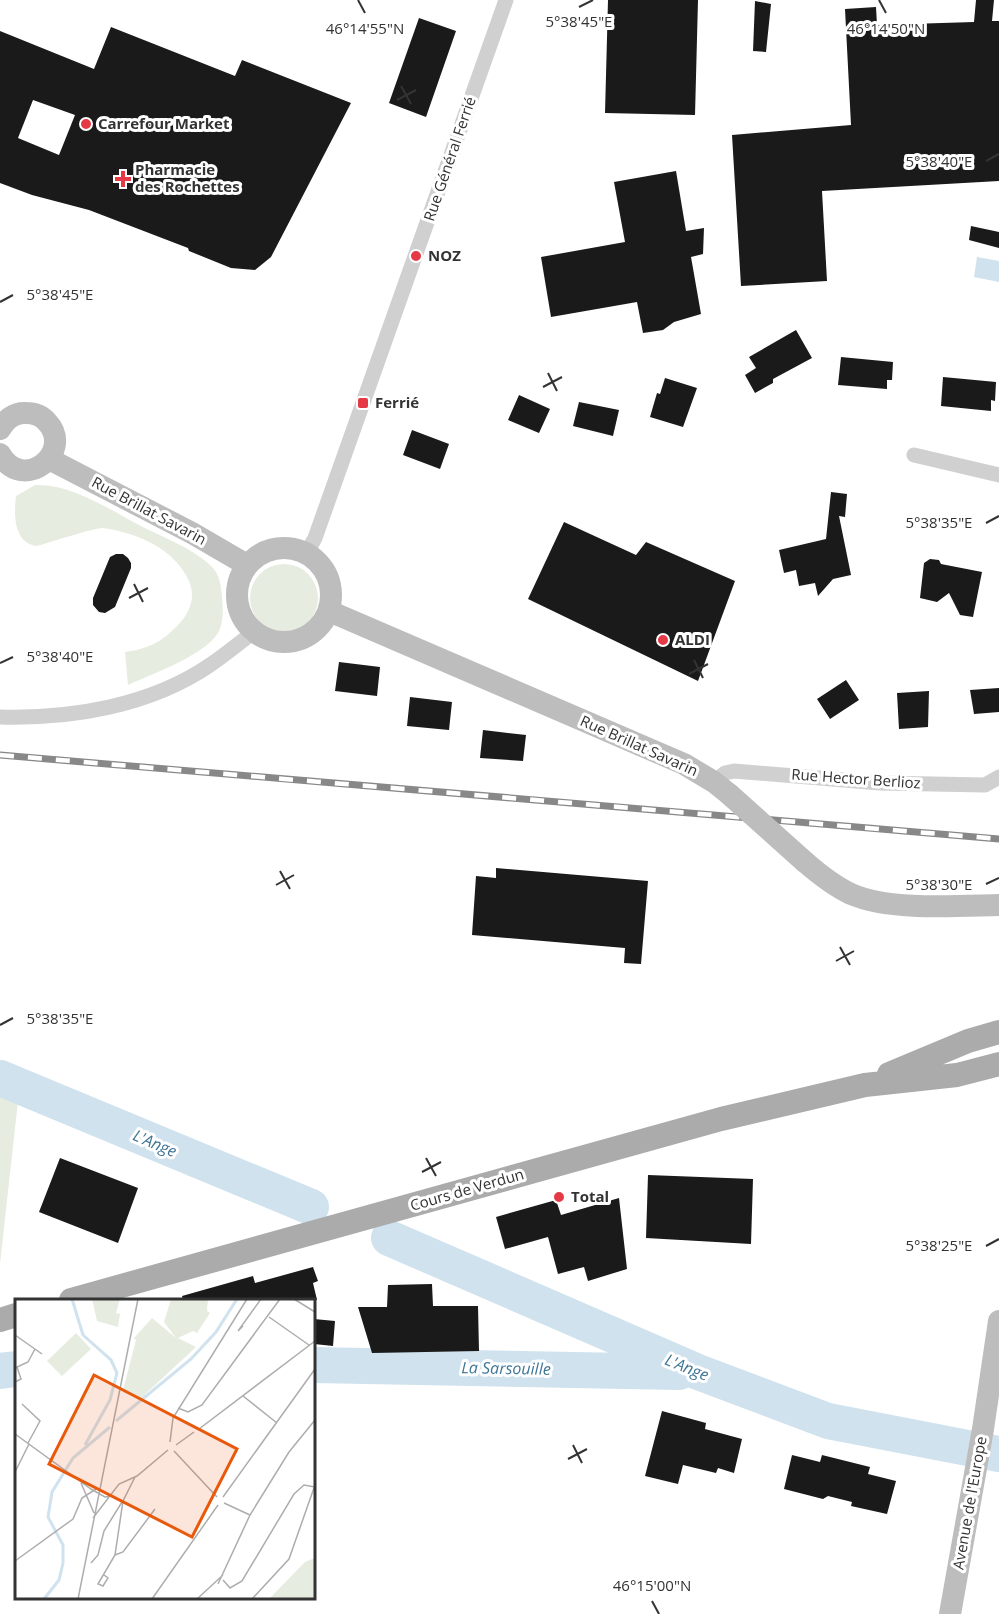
<svg xmlns="http://www.w3.org/2000/svg" width="999" height="1614" font-family="'Open Sans',sans-serif">
<rect width="100%" height="100%" fill="#fff"/>
<!-- green -->
<path fill="#e6ecdf" d="M35 485C73 484 108 509 141 526 164 538 193 548 212 567 220 575 221 586 222 597 223 608 224 622 218 633 205 655 152 674 128 685L125 652C147 649 162 642 177 626 190 613 196 598 189 581 174 548 137 533 103 528 96 527 48 543 37 546 13 543 14 514 16 496Z
M250 598a34 34 0 1 1 68 0a34 34 0 1 1-68 0Z
M0 1093 18 1101 0 1264Z"/>
<!-- water -->
<path fill="#cfe2ee" d="M977 257 999 261V282L974 277Z"/>
<g fill="none" stroke-linecap="round" stroke-linejoin="round">
<!-- river -->
<path stroke="#cfe2ee" stroke-width="36" d="M0 1078 311 1207
M389 1238 698 1372 828 1421 999 1454
M314 1365 679 1372
M0 1371 16 1369"/>
</g>
<!-- building -->
<path fill="#1a1a1a" fill-rule="evenodd" d="M608 0H698L695 115 605 113Z
M976 0H994L992 21H999V181L822 191 827 281 741 286 732 135 851 125 845 9 876 7 877 25 974 22Z
M755 1 771 4 766 52 753 51Z
M419 18 456 31 426 117 389 103Z
M111 27 235 76 242 60 351 103 271 257 255 270 231 268 189 251 188 248 89 210 32 195 0 183V31L94 69ZM33 100 75 115 59 155 18 138Z
M676 171 686 231 704 228 703 254 691 257 701 314 674 322 663 330 643 333 637 302 551 317 541 257 625 242 614 182Z
M971 226 999 232V248L969 240Z
M796 330 812 358 773 379V383L755 393 745 375 756 368 749 357Z
M841 357 893 362 892 380H887V389L838 385Z
M943 377 996 382 995 401 991 400V411L941 406Z
M665 378 697 388 683 427 650 417 657 393 660 394Z
M519 395 550 409 539 433 508 420Z
M579 402 619 410 613 436 573 426Z
M412 430 449 444 440 469 403 455Z
M831 492 847 494 845 517 839 516 851 575 833 579 818 596 815 583 799 586 796 570 784 573 779 550 826 539Z
M564 522 636 555 646 542 735 581 698 681 528 599Z
M116 554H123L128 558 131 563V568L115 607 105 613 99 612 93 605V598L110 557Z
M930 559 939 560 941 564 982 572 973 617 960 615 949 593 937 602 920 598 924 563Z
M339 662 380 667 377 696 335 691Z
M846 680 859 700 830 719 817 699Z
M999 688V712L974 714 970 690Z
M929 691 928 727 899 729 897 693Z
M410 697 452 702 449 730 407 726Z
M483 730 526 735 523 761 480 758Z
M496 868 648 881 641 964 624 963 625 948 472 935 476 876 496 878Z
M60 1158 138 1188 118 1243 39 1212Z
M648 1175 753 1179 751 1244 646 1238Z
M619 1198 627 1269 588 1281 584 1267 558 1274 548 1237 505 1249 496 1217 556 1200 561 1215Z
M313 1267 318 1281 313 1283 317 1300H183L182 1296 253 1276 255 1283Z
M432 1284 433 1306H478L479 1351 372 1353 358 1307H387L388 1285Z
M314 1319 335 1321 333 1346 314 1344Z
M662 1411 706 1423 705 1429 742 1439 734 1473 718 1468 716 1473 683 1465 678 1484 645 1476Z
M792 1455 820 1462 822 1455 870 1467 868 1474 896 1481 887 1514 851 1506 852 1502 828 1496 823 1499 784 1489Z"/>
<g fill="none" stroke-linecap="round" stroke-linejoin="round">
<!-- minor -->
<path stroke="#d0d0d0" stroke-width="15" d="M914 455 999 475
M306 554 315 538 506 0
M0 717C71 719 150 706 210 665 225 655 239 643 254 632
M714 782 725 773 734 771 880 783 985 785 999 777"/>
<!-- secondary -->
<path stroke="#bdbdbd" stroke-width="22" d="M0 429C6 419 15 412 26 413 34 413 42 416 47 422 75 452 23 494 0 454
M49 459 192 533 247 565
M237 595a47 47 0 1 1 94 0a47 47 0 1 1-94 0Z
M329 611 684 764 714 782 729 794
M805 862C820 875 834 886 851 894 890 911 956 906 999 905
M950 1614 983 1429 999 1321"/>
<!-- primary -->
<path stroke="#ababab" stroke-width="24" d="M889 1074 968 1041 999 1032
M71 1300 721 1119 865 1085 957 1075 999 1064
M0 1320 16 1315"/>
<defs>
<path id="rail" d="M0 755 999 839"/>
</defs>
<!-- rail casing -->
<use href="#rail" stroke="#888" stroke-width="7"/>
<!-- rail -->
<use href="#rail" stroke="#fff" stroke-width="4.5" stroke-dasharray="14" stroke-linecap="butt"/>
<!-- secondary-bridge -->
<path stroke="#bdbdbd" stroke-width="22" d="M729 794 805 862"/>
</g>
<!-- ticks -->
<path fill="none" stroke="#333" stroke-width="2" d="M358 0 365 13M879 0 886 13M579 7 593 0M401 86 411 104M397 100 416 90M986 161 999 154M0 302 13 295M548 373 557 391M543 387 562 377M986 523 999 516M134 584 143 602M129 598 148 588M694 660 703 678M0 663 13 657M689 674 708 664M280 871 290 889M986 884 999 878M276 885 294 875M840 947 850 965M836 961 854 951M0 1025 13 1018M426 1158 436 1176M422 1172 441 1162M986 1246 999 1239M573 1445 582 1463M568 1459 587 1449M652 1601 659 1614"/>
<!-- markers -->
<g fill="#e63946" stroke="#fff" stroke-width="2">
<circle cx="86" cy="124" r="6"/>
<path d="M120 170h6v6h6v6h-6v6h-6v-6h-6v-6h6z"/>
<circle cx="416" cy="256" r="6"/>
<rect x="357" y="397" width="12" height="12" rx="3"/>
<circle cx="663" cy="640" r="6"/>
<circle cx="559" cy="1197" r="6"/>
</g>
<g text-anchor="middle" stroke-width="6" stroke-linejoin="round" paint-order="stroke">
<!-- poi labels -->
<g font-size="15" font-weight="bold" fill="#333" stroke="#fff" text-anchor="start">
<text x="98" y="129">Carrefour Market</text>
<text x="135" y="175">Pharmacie<tspan x="135" dy="17">des Rochettes</tspan></text>
<text x="428" y="261">NOZ</text>
<text x="375" y="408">Ferrié</text>
<text x="675" y="645">ALDI</text>
<text x="571" y="1202">Total</text>
</g>
<!-- street labels -->
<g font-size="15" fill="#333" stroke="#fff">
<text transform="translate(450 159) rotate(-71)" y="5">Rue Général Ferrié</text>
<text transform="translate(149 511) rotate(28)" y="5">Rue Brillat Savarin</text>
<text transform="translate(639 746) rotate(24)" y="5">Rue Brillat Savarin</text>
<text transform="translate(856 779) rotate(4)" y="5">Rue Hector Berlioz</text>
<text transform="translate(467 1190) rotate(-16)" y="5">Cours de Verdun</text>
<text transform="translate(970 1503) rotate(-80)" y="5">Avenue de l'Europe</text>
</g>
<!-- water labels -->
<g font-size="16" font-style="italic" fill="#3f7597" stroke="#fff">
<text transform="translate(155 1143) rotate(23)" y="6">L'Ange</text>
<text transform="translate(687 1367) rotate(22)" y="6">L'Ange</text>
<text transform="translate(506 1368) rotate(1)" y="6">La Sarsouille</text>
</g>
</g>
<!-- overview -->
<g transform="translate(15 1299)">
<rect width="300" height="300" fill="#fff"/>
<path d="M77 0H105L101 14 105 15 103 28 82 22ZM156 0H193L192 12 195 14 182 34 178 32 163 39 181 48 124 101 108 91 121 41 119 39 137 19 161 39 149 23ZM61 34 76 50 47 77 32 62ZM300 259V300H254L290 263Z" fill="#e6ecdf"/>
<path fill="none" stroke="#cfe2ee" stroke-width="3" d="M57 0 68 36 96 61 102 74 95 101 70 146M101 122 176 60 201 33 222 0M29 300 44 281 48 264V246L33 218 37 193 58 159 95 128"/>
<path fill="none" stroke="#adadad" stroke-width="1.5" d="M279 0 300 13M254 18 294 46M228 27 223 32 246 0M0 36 27 55M0 69 13 63 20 50M0 83 6 80 2 68M228 97 262 124M7 105 25 122 13 144M163 109 173 113 187 106 265 0M184 130 300 42M0 135 76 190 90 198 97 197M155 143 158 119 232 0M161 146 179 133M159 152 202 198M0 173 14 145M66 184 79 214M208 198 300 70M209 204 235 216M78 219 104 185 122 177 153 151M100 256 108 253 140 210M0 262 58 220 67 199 81 190M76 264 83 256 89 232 107 203M89 276 93 279 88 287 83 285 100 256 108 202 120 178M208 281 215 289 227 282 279 195 289 186 300 188M203 285 235 216 274 153 300 121M63 300 123 0M137 300 203 206M182 300 208 276M237 300 274 260 300 186"/>
<path fill="#e8590c" fill-opacity="0.15" stroke="#e8590c" stroke-width="3" d="M79 76 222 150 177 238 34 165Z"/>
<rect width="300" height="300" fill="none" stroke="#333" stroke-width="3"/>
</g>
<g font-size="15" text-anchor="middle" fill="#333" stroke="#fff" stroke-width="6" stroke-linejoin="round" paint-order="stroke">
<text x="579" y="27">5°38'45"E</text>
<text x="365" y="34">46°14'55"N</text>
<text x="886" y="34">46°14'50"N</text>
<text x="939" y="167">5°38'40"E</text>
<text x="60" y="300">5°38'45"E</text>
<text x="939" y="528">5°38'35"E</text>
<text x="60" y="662">5°38'40"E</text>
<text x="939" y="890">5°38'30"E</text>
<text x="60" y="1024">5°38'35"E</text>
<text x="939" y="1251">5°38'25"E</text>
<text x="652" y="1591">46°15'00"N</text>
</g>
</svg>
